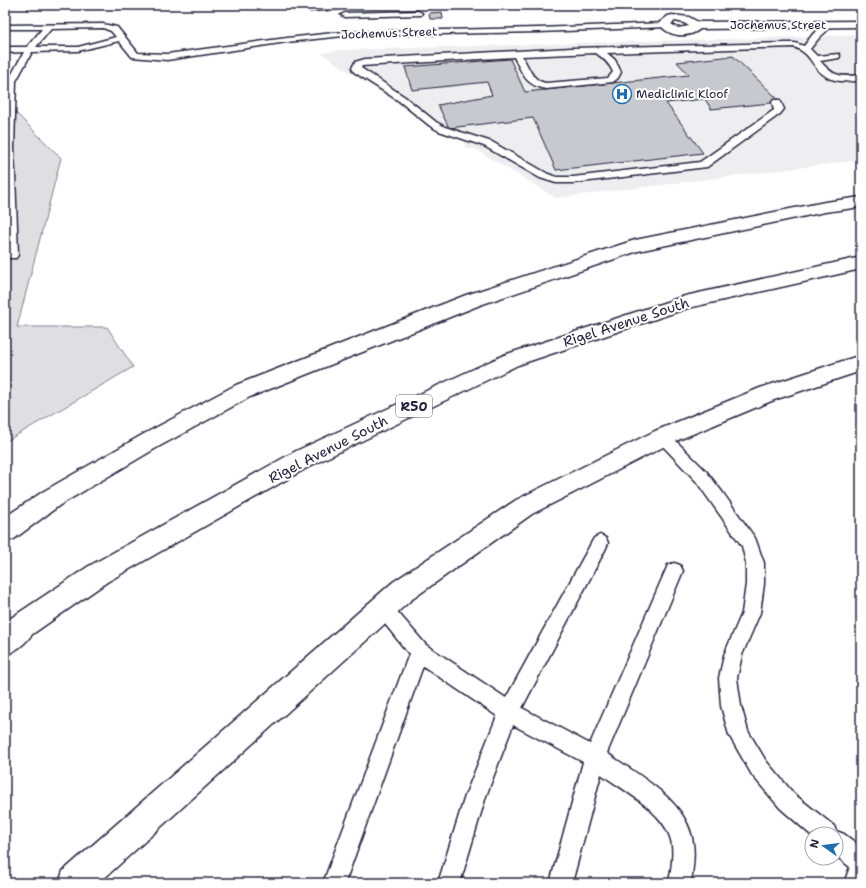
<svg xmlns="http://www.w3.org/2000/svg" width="866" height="888" font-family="'Shantell Sans',sans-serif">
<rect width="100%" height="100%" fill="#fff"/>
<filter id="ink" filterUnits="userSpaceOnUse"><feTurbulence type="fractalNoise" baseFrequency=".025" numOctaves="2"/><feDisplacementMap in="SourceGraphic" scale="8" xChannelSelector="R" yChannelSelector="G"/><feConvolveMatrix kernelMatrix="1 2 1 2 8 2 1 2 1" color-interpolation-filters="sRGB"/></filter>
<g filter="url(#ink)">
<!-- built -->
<path fill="#eeeef1" d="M861 35V160L556 198 475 149H466L463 139 444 135 321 53 341 50Z"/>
<!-- green -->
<path fill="#dfdfe2" stroke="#80808e" d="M5 102 61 158 17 327H107L133 367 5 442Z"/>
<!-- building -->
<path fill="#c8c8cf" stroke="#22223b" d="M40 5H128L126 8 38 7Z
M301 5H341L340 10 310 12 311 10H300Z
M369 5H389V8H369Z
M442 12 443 19H430L429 13Z
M733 56 781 102 711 109 705 99 666 103 703 153 556 170 533 118 449 128 438 105 492 95 487 82 412 90 405 67 510 59 525 92 689 75 677 62Z"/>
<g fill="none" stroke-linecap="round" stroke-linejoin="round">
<defs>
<path id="lane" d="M418 11 422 13 421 15 345 17 341 15 345 13Z
M665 23 669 25 668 27 539 32 343 36 287 42 167 60 132 57 119 41 78 51 32 52 16 81 14 147 18 255 16 258H8L6 255 5 129 8 81 24 52 5 53V47H27L42 29H5V25L103 24 117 27 138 53 167 54 287 38 343 32 539 28ZM103 28 111 31 116 37 78 47H36L51 29Z
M826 23H829L833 25 819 38 810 49 817 56 839 54 840 56 839 58 820 61C834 77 840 77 861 75V81C850 81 833 83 824 75 811 66 812 54 794 47L607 53 615 60 621 72 618 78 613 82 546 89C525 85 523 74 514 57L361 66V68L405 97 436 122 445 127 492 142 548 174 557 177H573L700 162 774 110 772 102 774 100H780L784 109 780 114 707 167 573 183H556L540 178 484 146 439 131 430 126 399 101 354 72 352 68 355 62 365 59 571 48 786 43H795L804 46 813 34ZM596 53C603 58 609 63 613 72L608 78 546 83C532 81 529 67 522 56Z
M663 431 668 433 706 471 723 493 755 538 764 563V584L760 613 742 655 737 678 741 706 748 731 766 761 794 794 834 826 836 831 844 834 861 847V883H844L850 867 836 856V834H812V836L780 808 752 775 729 735 721 706 719 678 724 655 742 613 746 584V563L742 546 696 481 658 441 656 437 658 433Z
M600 535 606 538 608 543 606 548 522 708 590 744 668 565 674 563 680 565 683 571 607 753C636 774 681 797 691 834 696 850 693 867 691 883H669C671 869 675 851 670 837 662 811 622 789 601 774L572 883H550L583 762 513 725 486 796 460 883H438L465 796 497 716 423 666 345 883H323L409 654 377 614 374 608 377 602 383 599 389 602 426 645 506 698 594 538Z"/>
<path id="street" d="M672 15 689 17 698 22 861 21V27L700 29C688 39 667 37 659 23L668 16ZM675 21 684 23 689 26 678 28 671 24Z
M861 355V371L774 400 671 443 532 514 411 600 99 883H59L63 871 393 582 516 500 655 431 760 388Z"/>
<path id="primary" d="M861 197V207L825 212 638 251 480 305 250 397 158 447 60 505 14 539 5 542V517L44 491 142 435 236 385 466 295 635 240 825 202Z
M861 257V269L688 308 518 365 312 465 107 582 14 647 5 651V622L89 566 296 451 504 355 685 296Z"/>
<path id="highway" d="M24 612 33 616 37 625C31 639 19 650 5 655V624L15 616Z"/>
</defs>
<!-- lane casing -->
<use href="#lane" stroke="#22223b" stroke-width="3"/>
<!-- street casing -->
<use href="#street" stroke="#22223b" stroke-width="3"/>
<!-- primary casing -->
<use href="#primary" stroke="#22223b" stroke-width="3"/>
<!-- highway casing -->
<use href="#highway" stroke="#22223b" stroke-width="3"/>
<!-- path -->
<path stroke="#22223b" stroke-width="1.5" stroke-dasharray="2.5 1.5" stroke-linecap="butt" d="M27 10 32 5"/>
<!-- lane -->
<use href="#lane" fill="#fff" fill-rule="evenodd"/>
<!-- street -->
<use href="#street" fill="#fff" fill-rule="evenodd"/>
<!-- primary -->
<use href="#primary" fill="#fff" fill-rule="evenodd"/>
<!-- highway -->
<use href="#highway" fill="#fff" fill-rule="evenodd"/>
</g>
</g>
<!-- icons -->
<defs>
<symbol id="hospital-ring" viewBox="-11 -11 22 22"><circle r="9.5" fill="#fff" stroke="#1f6fb2" stroke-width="1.5"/><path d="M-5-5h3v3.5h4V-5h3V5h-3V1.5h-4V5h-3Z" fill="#1f6fb2"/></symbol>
</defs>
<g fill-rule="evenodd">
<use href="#hospital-ring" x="611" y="83" width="22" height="22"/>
</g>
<g text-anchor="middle" stroke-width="4" stroke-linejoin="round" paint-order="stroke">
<!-- far-street labels -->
<g font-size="12" fill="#22223b" stroke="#fff">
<text x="778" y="29">Jochemus Street</text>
<text transform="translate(389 33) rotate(-2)" y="4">Jochemus Street</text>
</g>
<!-- far-poi labels -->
<g font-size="12" fill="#22223b" stroke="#fff" text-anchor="start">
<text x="636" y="98">Mediclinic Kloof</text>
</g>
<!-- shield labels -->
<rect fill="#fff" stroke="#646476" stroke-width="1" x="396" y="395" width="36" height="22" rx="3"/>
<g font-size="13" font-weight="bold" fill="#22223b">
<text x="414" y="411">R50</text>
</g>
<!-- street labels -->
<g font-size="14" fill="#22223b" stroke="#fff">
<text transform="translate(626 322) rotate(-18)" y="5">Rigel Avenue South</text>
<text transform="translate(328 449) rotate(-27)" y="5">Rigel Avenue South</text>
</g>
</g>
<!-- margin -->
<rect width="866" height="888" fill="none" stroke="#fff" stroke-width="20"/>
<rect x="10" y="10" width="846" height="868" fill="none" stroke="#22223b" stroke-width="1.5" filter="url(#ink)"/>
<!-- north arrow -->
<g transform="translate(824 846) rotate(284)"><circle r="19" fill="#ffffff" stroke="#a7a7b1"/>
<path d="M0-3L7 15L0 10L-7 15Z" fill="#1f6fb2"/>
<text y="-6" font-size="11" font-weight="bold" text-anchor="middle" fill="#22223b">N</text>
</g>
</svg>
